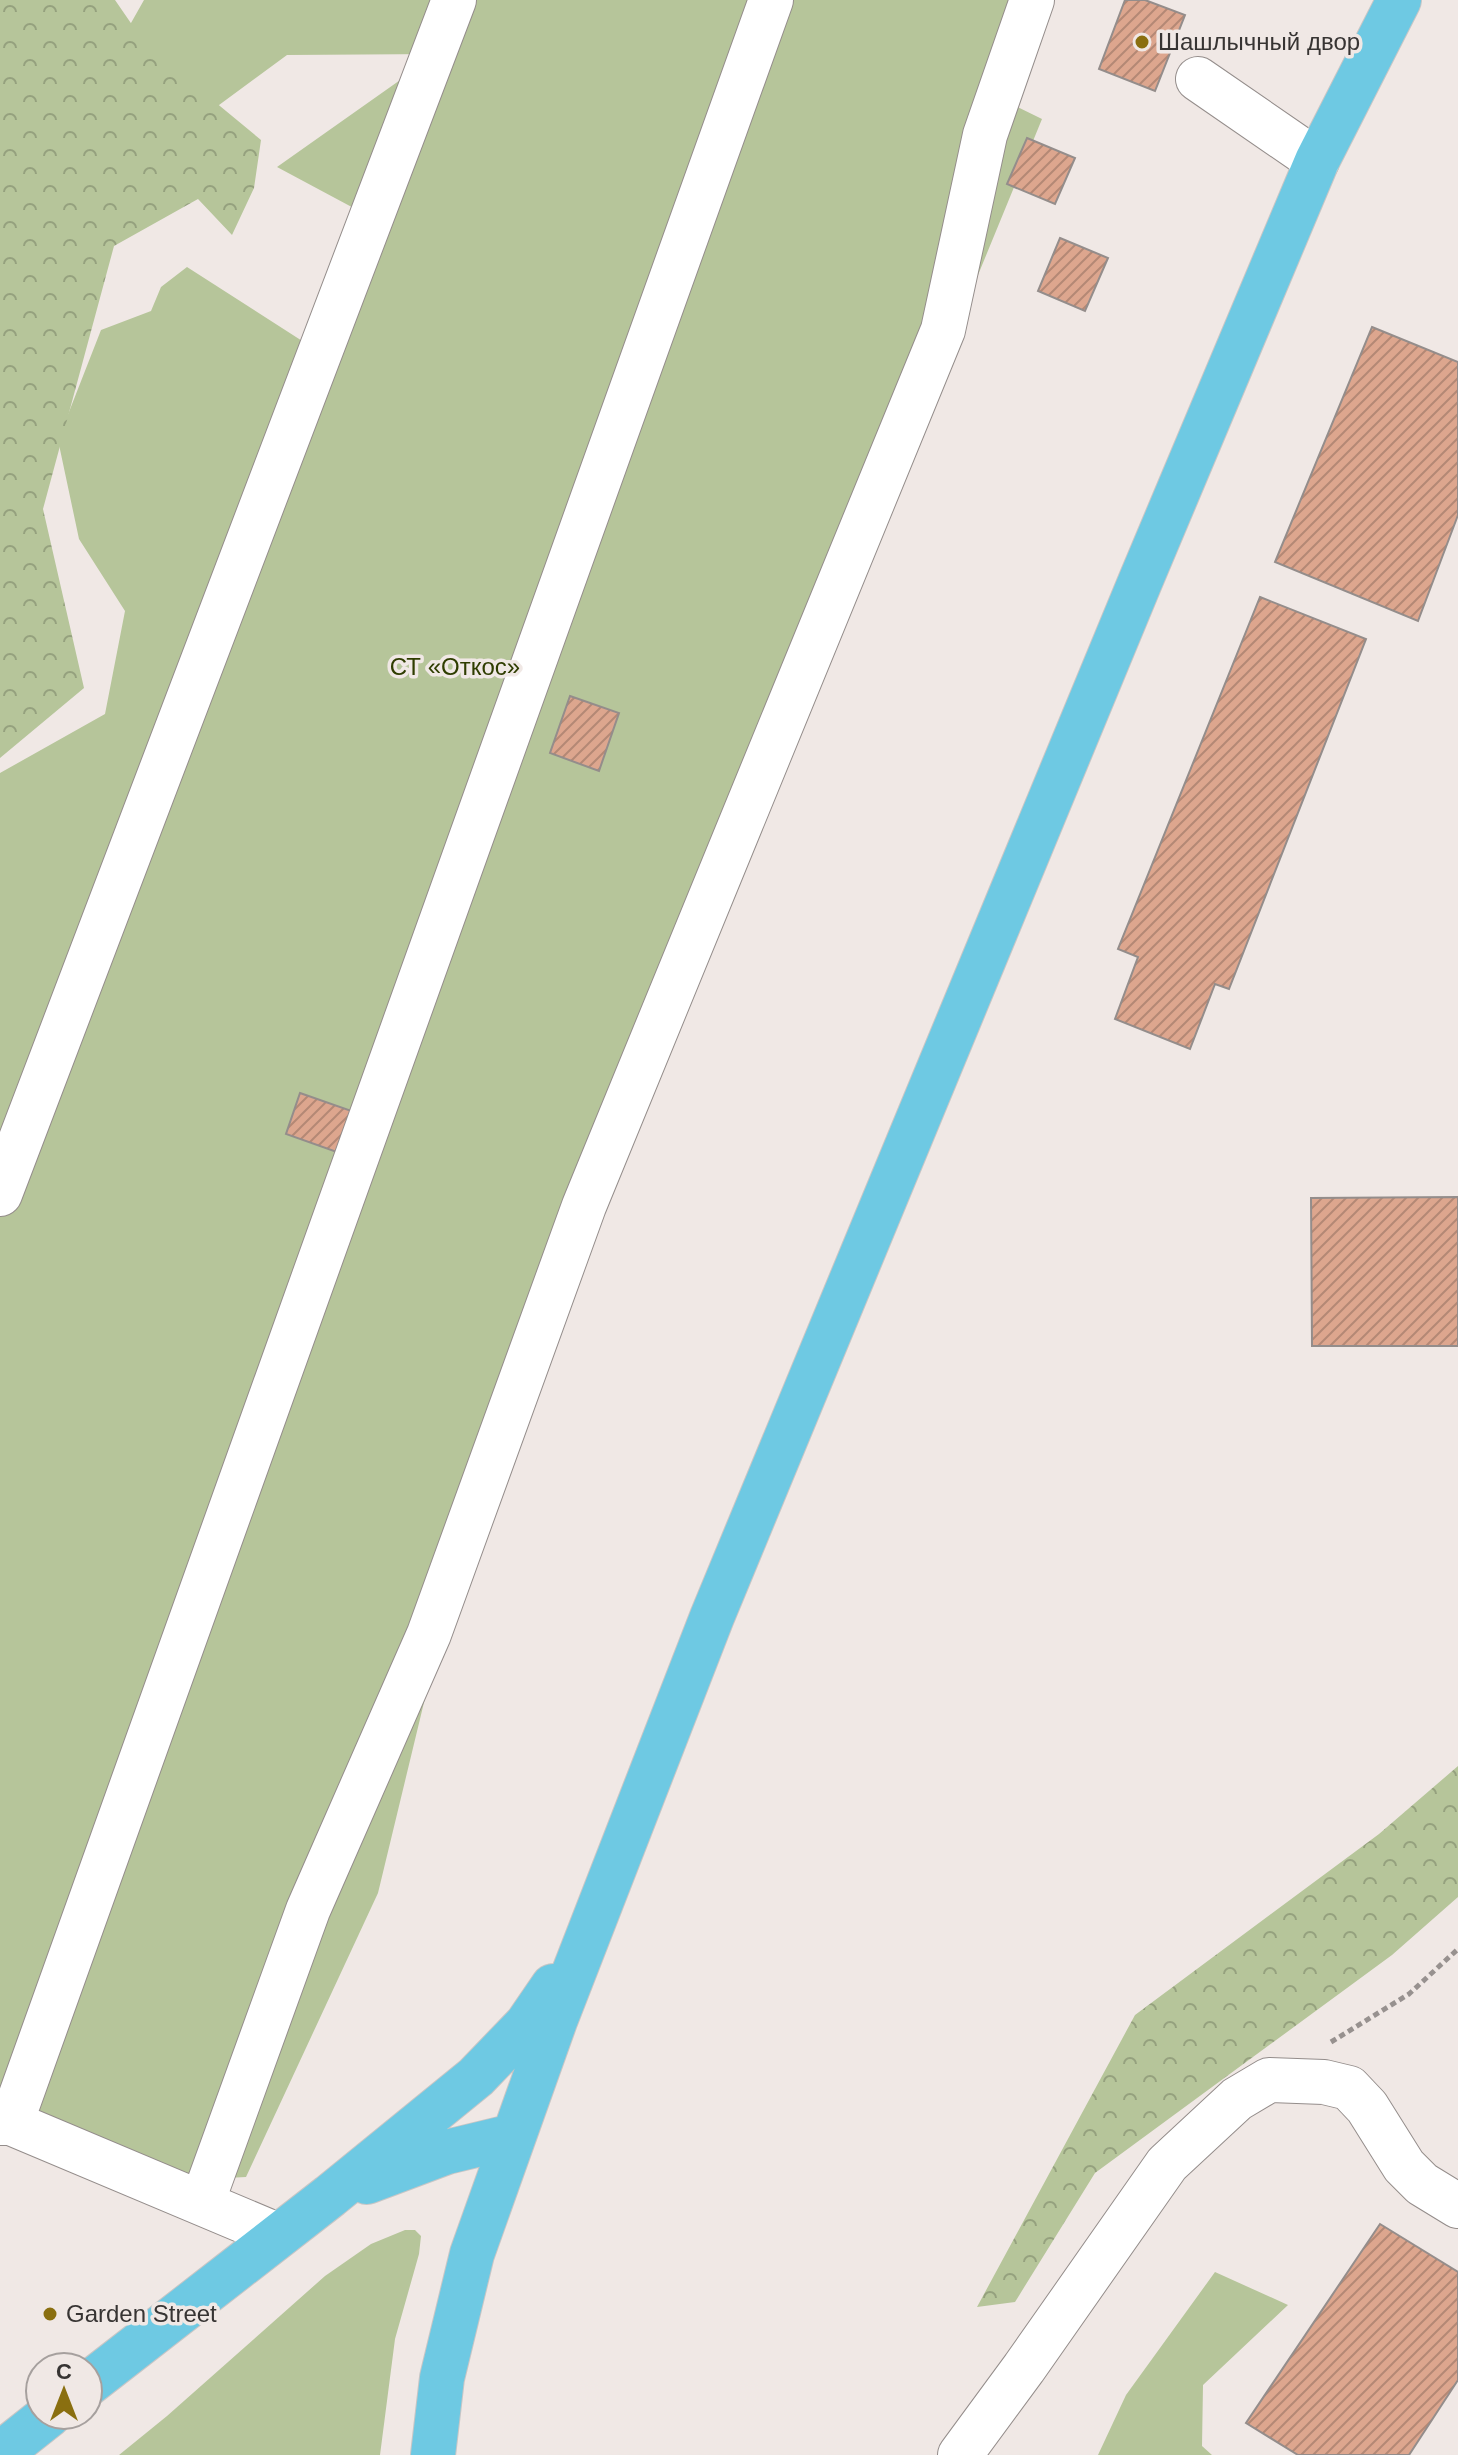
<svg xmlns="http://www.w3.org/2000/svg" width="1458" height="2455" font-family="Helvetica,sans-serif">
<defs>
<pattern id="forest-crowns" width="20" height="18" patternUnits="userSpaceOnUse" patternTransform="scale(2)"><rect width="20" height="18" fill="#b6c59a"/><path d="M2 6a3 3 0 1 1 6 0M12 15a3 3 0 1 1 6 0" fill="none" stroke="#95a17e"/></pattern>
<pattern id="building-hatch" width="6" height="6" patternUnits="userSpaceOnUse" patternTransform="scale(2)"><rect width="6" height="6" fill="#dda68e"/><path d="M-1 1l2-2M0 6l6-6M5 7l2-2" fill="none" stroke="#b48875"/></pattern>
</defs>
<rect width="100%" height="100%" fill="#f0e8e5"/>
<!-- green -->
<path fill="#b6c59a" d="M144 0H1039L999 98 1042 119 469 1516 378 1893 246 2177 165 2181 0 2133V773L105 714 125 611 79 539 58 440 101 330 151 311 161 287 187 267 324 355 376 220 277 167 437 54 287 55 139 164 88 99Z
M405 2230H415L421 2236 419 2254 395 2339 380 2455H119L167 2416 325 2276 371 2244Z
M1215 2272 1288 2305 1203 2385 1202 2446 1212 2455H1098L1126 2395Z"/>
<!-- forest -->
<path fill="url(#forest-crowns)" d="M0 0H115L146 45 261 140 254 188 232 235 198 199 114 246 43 509 84 688 0 758Z
M1458 1766V1897L1392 1955 1095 2173 1015 2302 977 2307 1135 2015 1379 1834Z"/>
<!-- building -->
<path fill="url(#building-hatch)" stroke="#948d8b" stroke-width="2" d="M1125 0H1145L1185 15 1155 91 1099 69Z
M1027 138 1075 158 1055 204 1007 184Z
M1060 238 1108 258 1085 311 1038 291Z
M1372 327 1458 362V515L1418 621 1275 562Z
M1260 597 1366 639 1229 989 1215 984 1190 1049 1115 1019 1138 957 1118 949Z
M570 696 619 713 599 771 550 753Z
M300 1093 363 1115 348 1156 286 1134Z
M1458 1197V1346H1312L1311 1198Z
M1380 2224 1458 2272V2380L1409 2455H1298L1246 2423Z"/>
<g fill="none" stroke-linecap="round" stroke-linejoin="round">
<defs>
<path id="minor" d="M1198 79 1317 161
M0 1194 454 0
M0 2123H11L277 2235
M11 2123 771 0
M202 2203 308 1910 429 1634 584 1206 943 330 985 135 1032 0
M960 2455 1024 2368 1167 2164 1237 2099 1269 2080 1324 2082 1349 2088 1367 2107 1404 2166 1422 2184 1458 2206"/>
<path id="major" d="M367 2182 447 2152 513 2136
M88 2384 330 2196 476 2077 527 2024 553 1986
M0 2454 49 2415
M433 2455 442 2378 472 2254 555 2021 712 1617 1140 582 1317 161 1399 0"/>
</defs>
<!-- minor casing -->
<use href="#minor" stroke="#948d8b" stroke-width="46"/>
<!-- major casing -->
<use href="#major" stroke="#c7c6c6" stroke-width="46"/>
<!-- path -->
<path stroke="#97918f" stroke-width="5" stroke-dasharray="6 4" stroke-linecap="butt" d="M1331 2042 1409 1994 1458 1949"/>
<!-- minor -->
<use href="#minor" stroke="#fff" stroke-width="44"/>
<!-- major -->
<use href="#major" stroke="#6ec9e3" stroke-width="44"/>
</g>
<!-- markers -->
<g fill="#8a6f10" stroke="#f0e8e5" stroke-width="3">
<circle cx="1142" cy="42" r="8"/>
<circle cx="50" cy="2314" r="8"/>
</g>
<g text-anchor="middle" stroke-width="7" stroke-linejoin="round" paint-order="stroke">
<!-- poi labels -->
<g font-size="24" fill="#373433" stroke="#f0e8e5" text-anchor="start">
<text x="1158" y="50">Шашлычный двор</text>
<text x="66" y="2322">Garden Street</text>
</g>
<!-- park labels -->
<g font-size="24" fill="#2f3d00" stroke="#f0e8e5">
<text x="455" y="675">СТ «Откос»</text>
</g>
</g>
<!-- north arrow -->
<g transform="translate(64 2391)"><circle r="38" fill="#f0e8e5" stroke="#a6a09e" stroke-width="2"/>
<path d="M0-6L14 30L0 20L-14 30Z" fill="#8a6f10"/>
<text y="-12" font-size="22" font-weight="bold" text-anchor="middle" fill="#373433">С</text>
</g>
</svg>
